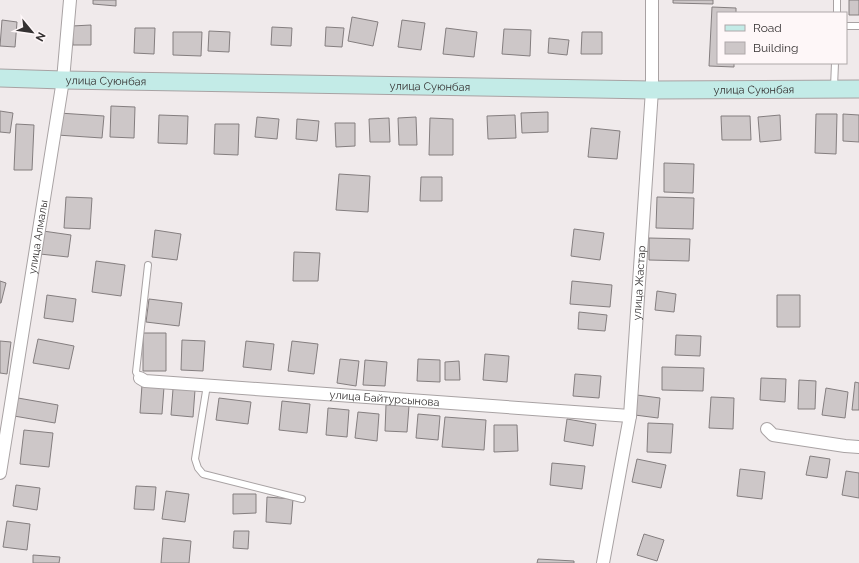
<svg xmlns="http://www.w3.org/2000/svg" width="859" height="563" font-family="Raleway,sans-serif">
<rect width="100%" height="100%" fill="#f0eaeb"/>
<!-- building -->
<path fill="#cdc7c8" stroke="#847e7f" d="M93 0H116V6L93 4Z
M673 0H713V4L673 3Z
M849 0H859V15H849Z
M712 7 736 8V13H718V63H734V67L709 66Z
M352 17 378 22 373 46 348 41Z
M2 20 17 22 15 47 0 46Z
M402 20 425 23 421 50 398 47Z
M91 25V45H73L72 26Z
M272 27 292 28 291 46 271 45Z
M326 27 344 28 342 47 325 46Z
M135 28H155L154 54 134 53Z
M446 28 477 32 474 57 443 54Z
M504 29 531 30 530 56 502 54Z
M209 31 230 32 229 52 208 51Z
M173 32H202L201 56 173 55Z
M582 32H602V54H581Z
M549 38 569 40 567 55 548 53Z
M111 106 135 107 134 138 110 137Z
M0 111 13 113 10 133 0 132Z
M548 112V132L522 133 521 113Z
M59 113 104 116 102 138 57 135Z
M816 114H837L836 154 815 153Z
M843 114 859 115V142L843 141Z
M159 115 188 116 187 144 158 143Z
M515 115 516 138 488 139 487 116Z
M780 115 781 140 760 142 758 117Z
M721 116H750L751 140H722Z
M257 117 279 119 277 139 255 137Z
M416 117 417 145H399L398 118Z
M389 118 390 142H370L369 119Z
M430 118 453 119V155H429Z
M297 119 319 121 317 141 296 139Z
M335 123H355V146L336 147Z
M16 124 34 125 32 170H14Z
M215 124H239L238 155 214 154Z
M591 128 620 131 617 159 588 157Z
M664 163 694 164 693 193 664 192Z
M339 174 370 176 368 212 336 210Z
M421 177H442V201H420Z
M66 197 92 198 90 229 64 228Z
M657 197 694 198 693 229 656 228Z
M574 229 604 233 600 260 571 256Z
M155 230 181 234 177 260 152 257Z
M43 231 71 235 68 257 40 254Z
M649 238 690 239 689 261 649 260Z
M294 252 320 253 318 281H293Z
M96 261 125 265 121 296 92 292Z
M0 281 6 283 1 303H0Z
M572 281 612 285 610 307 570 304Z
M657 291 676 294 674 312 655 310Z
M47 295 76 299 73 322 44 318Z
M777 295H800V327H777Z
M149 299 182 303 179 326 146 322Z
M579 312 607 315 605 331 578 329Z
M143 333H166V371H143Z
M676 335 701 336 700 356 675 355Z
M38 339 74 346 69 369 33 363Z
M182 340 205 341 203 371 181 370Z
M0 341 11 342 7 374 0 373Z
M246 341 274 344 271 370 243 367Z
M292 341 318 344 314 374 288 371Z
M485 354 509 356 507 382 483 380Z
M340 359 359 361 356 386 337 383Z
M418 359 440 360V382L417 381Z
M365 360 387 362 385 386 363 385Z
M459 361 460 380H445V362Z
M662 367 704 368 703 391 662 390Z
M575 374 601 376 599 398 573 396Z
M761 378 786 379 785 402 760 400Z
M799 380 816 381 815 409H798Z
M855 382 859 383V410H852Z
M142 385 164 387 162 414 140 413Z
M826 388 848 392 845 418 822 415Z
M173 389 195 390 193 417 171 415Z
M637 395 660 398 658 418 635 415Z
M711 397 734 398 733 429 709 428Z
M18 398 58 405 55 423 14 416Z
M219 398 251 402 248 424 216 420Z
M282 401 310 404 307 433 279 430Z
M386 405 409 406 407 432 385 431Z
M328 408 349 410 347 437 326 435Z
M358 412 379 414 377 441 355 438Z
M418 414 440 416 438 440 416 438Z
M445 417 486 420 484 450 442 447Z
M567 419 596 424 593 446 564 441Z
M648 423 673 424 671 453 647 452Z
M494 425H517L518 451 494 452Z
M24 430 53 433 49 467 20 464Z
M810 456 830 459 827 478 806 475Z
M637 459 666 465 661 488 632 482Z
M552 463 585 466 582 489 550 485Z
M740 469 765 472 762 499 737 496Z
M846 471 859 473V498L842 495Z
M16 485 40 488 37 510 13 506Z
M136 486 156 487 154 510 134 509Z
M166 491 189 494 185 522 162 519Z
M233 494H256V513L233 514Z
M267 497 293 499 291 524 266 522Z
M7 521 30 524 27 550 3 547Z
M234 531H249L248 549 233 548Z
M644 534 664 540 657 561 637 555Z
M163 538 191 541 189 563H161Z
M33 555 60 557 59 563H33Z
M538 559 574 561V563H537Z"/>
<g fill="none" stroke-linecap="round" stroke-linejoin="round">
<defs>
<path id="service" d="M837 13V0
M846 26H859
M834 87 835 63
M140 378 136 372 148 265
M207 385 195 459 198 468 203 474 302 499"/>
<g id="minor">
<path id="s1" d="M140 378 145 381 630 416"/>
<path d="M767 429 773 435 845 446 859 447"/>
<path id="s2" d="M0 473 63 80 70 0"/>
<path id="s3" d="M603 563 630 416 652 90V0"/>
</g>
<g id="secondary">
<path id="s4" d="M0 78 63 80 652 90 859 89"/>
</g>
</defs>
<!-- service casing -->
<use href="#service" stroke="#a8a2a3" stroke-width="8"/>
<!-- minor casing -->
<use href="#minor" stroke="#a8a2a3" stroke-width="14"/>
<!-- secondary casing -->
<use href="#secondary" stroke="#a8a2a3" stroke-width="19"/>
<!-- service -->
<use href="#service" stroke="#fff" stroke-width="6"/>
<!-- minor -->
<use href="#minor" stroke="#fff" stroke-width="12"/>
<!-- secondary -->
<use href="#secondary" stroke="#c3ebe7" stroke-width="17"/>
</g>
<g text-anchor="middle" stroke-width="4" stroke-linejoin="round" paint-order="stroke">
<!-- street labels -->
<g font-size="11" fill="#353232" stroke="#fef7f8">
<text dy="4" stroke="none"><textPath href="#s4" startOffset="106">улица Суюнбая</textPath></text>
<text dy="4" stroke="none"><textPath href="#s4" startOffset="430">улица Суюнбая</textPath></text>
<text dy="4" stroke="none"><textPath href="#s4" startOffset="754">улица Суюнбая</textPath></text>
<text dy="4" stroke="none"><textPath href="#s2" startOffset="239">улица Алмалы</textPath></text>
<text dy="4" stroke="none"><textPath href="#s3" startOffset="283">улица Жастар</textPath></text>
<text dy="4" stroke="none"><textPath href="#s1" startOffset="246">улица Байтурсынова</textPath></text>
</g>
</g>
<!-- legend -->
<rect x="717" y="12" width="130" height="52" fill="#fef7f8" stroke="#aea8a9"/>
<rect x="725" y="25" width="20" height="6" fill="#c3ebe7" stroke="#aea8a9"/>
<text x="753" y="32" font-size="12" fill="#353232">Road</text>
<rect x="725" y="42" width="20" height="12" fill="#cdc7c8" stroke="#aea8a9"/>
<text x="753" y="52" font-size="12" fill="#353232">Building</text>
<!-- north arrow -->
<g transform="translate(32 32) rotate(119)" stroke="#fef7f8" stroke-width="3" paint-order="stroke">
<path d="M0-3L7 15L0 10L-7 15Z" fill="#353232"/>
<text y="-6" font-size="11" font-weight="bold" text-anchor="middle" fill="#353232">N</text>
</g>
</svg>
